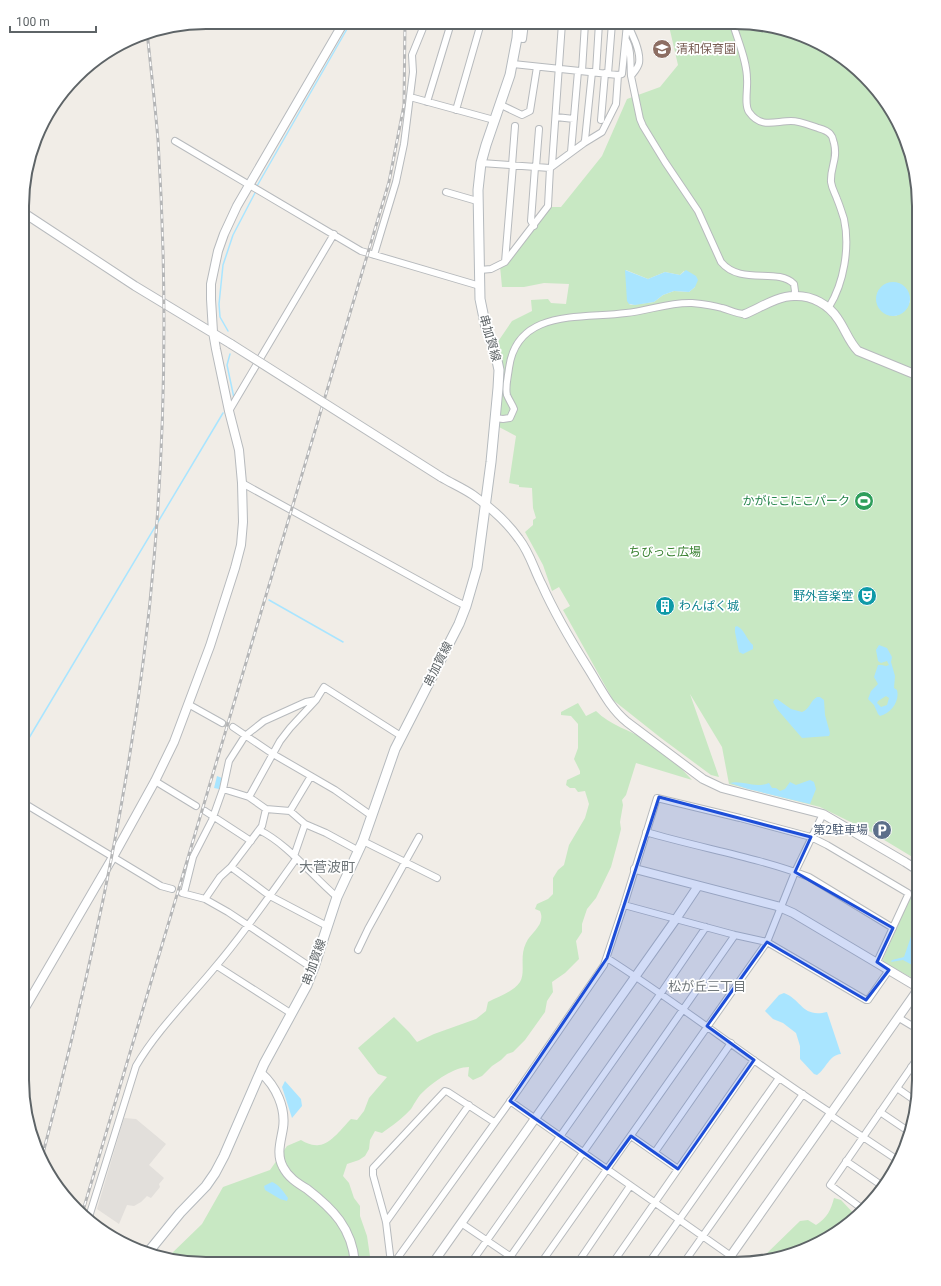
<svg xmlns="http://www.w3.org/2000/svg" width="941" height="1286" font-family="Roboto,'Noto Sans JP',sans-serif">
<rect width="100%" height="100%" fill="#f1ede7"/>
<!-- industrial -->
<path fill="#e2dfdb" d="M124 1118 136 1119 166 1144 149 1165 164 1178 159 1184 160 1187 151 1198 147 1196 141 1202 134 1206 127 1205 119 1224 97 1209Z"/>
<!-- green -->
<path fill="#c8e8c3" fill-rule="evenodd" d="M664 23 760 24 838 53 874 85 900 124 919 205V861L871 832 820 807 729 784 722 747 690 694 719 777 711 775 661 738 613 700 563 610 570 606 559 587 552 591 543 565 525 532 533 525V520L536 518 533 508 532 488 519 487V485L509 483 516 436 499 427C501 399 506 369 497 343L512 321 532 311 531 300 548 299 551 303 566 304 569 284 544 283 524 287H502L500 266 536 227 550 207H561L602 156 627 99 660 87 678 65 669 26ZM626 270 648 279 665 272 680 275 684 271 695 287 689 292 674 291 663 295 654 302 631 305 629 304ZM897 283C905 286 910 294 910 302L896 316C882 315 874 306 878 292Z
M578 703 586 716 596 711C610 725 631 731 647 740 664 750 679 766 692 780L636 763 626 795 622 800 623 805 620 822 621 829 617 845 611 867 596 898 587 909 582 924V932L576 941 579 959 565 973 552 982 553 992 547 1001 545 1012 525 1040 513 1052 507 1054 501 1060 492 1066 482 1076 473 1080 468 1076 469 1067C454 1067 435 1081 424 1091 418 1096 415 1103 411 1109 403 1118 392 1126 382 1133L375 1131 370 1140 369 1149 365 1156 359 1160 347 1164 343 1176 349 1183 354 1198 360 1206V1216L367 1236 371 1263 182 1262 168 1257 202 1224 223 1187 270 1170 287 1146 301 1140C306 1143 312 1146 319 1145 331 1144 343 1127 351 1119L357 1120 364 1111 369 1098 387 1077 378 1074 358 1048 394 1017 409 1032 417 1042 434 1034 476 1019 486 1011 488 1002C499 996 513 992 520 982 526 972 519 957 526 943 531 932 546 925 540 911L535 909 537 904 548 899 553 894V878L558 870 564 865 569 845 585 818 589 804 585 791 578 792 575 788H570L566 785 567 780 580 774V771L574 759 578 748V724L571 716 561 715V712Z
M919 884V978L914 979 883 962V959L911 895Z
M834 1198 841 1200 857 1217 817 1245 762 1258 800 1221 808 1220 816 1225C827 1218 831 1210 834 1198Z"/>
<!-- water -->
<path fill="#a9e5ff" fill-rule="evenodd" d="M625 270 648 279 665 272 680 275 686 270 696 276 698 280 695 287 689 292 674 291 663 295 654 302 635 305 629 304 627 301Z
M876 299a17 17 0 1 1 34 0a17 17 0 1 1-34 0Z
M737 626C745 630 746 639 753 645V649L743 654 739 652 735 632V627Z
M879 645 887 648 892 657 891 662 895 676 894 688 897 690C900 701 891 713 880 716L878 714 874 705 868 699 871 691 878 684 874 677 878 665H882L886 666 889 665 887 661 881 663 878 661 876 650ZM886 696 889 698 887 705 881 707 877 703 878 701Z
M817 697H820L824 700 825 715 830 733 829 736 802 738 777 709 773 702 775 699H777L791 709 802 712C810 709 810 701 817 697Z
M217 776 222 778 219 789 214 788Z
M810 780 814 782 816 789 810 804 748 789 730 783C744 780 753 789 769 783L772 788H776L780 791 785 789 790 782 796 785Z
M919 913V965L917 968V978L914 979V966L903 960 891 962 892 960 904 957Z
M784 993C802 1000 802 1018 827 1012L841 1054C829 1055 826 1069 817 1075L814 1074 800 1059V1046L796 1033 783 1023 773 1019 765 1011 779 995Z
M285 1081 301 1099 302 1106 292 1118 282 1087Z
M272 1182C278 1184 284 1192 288 1198L287 1201 280 1199 265 1190 264 1186Z"/>
<g fill="none" stroke-linecap="round" stroke-linejoin="round">
<!-- stream -->
<path stroke="#a9e5ff" stroke-width="1.5" d="M257 186 351 22
M228 331 220 317 219 304 223 265 233 235 256 191
M230 354 227 365 234 398
M269 600 343 642
M23 748 223 413"/>
<!-- minor-tunnel -->
<path stroke="#cccbc7" stroke-width="6" stroke-dasharray="6 3" stroke-linecap="butt" d="M222 723 233 727"/>
<defs>
<path id="minor" d="M626 23C632 32 641 52 639 63 638 68 634 72 631 76L640 119 643 126 665 162 698 211 721 262C741 286 777 267 794 284L795 291 794 296
M733 24C738 41 747 61 747 79 748 88 744 105 749 112 761 129 775 121 791 121 800 121 809 125 818 128 822 129 828 131 831 135 833 137 833 141 834 143 838 160 830 167 831 182 832 189 835 193 837 199 840 206 842 213 844 219 850 247 844 283 829 307
M517 38 523 39 525 23
M626 40C632 50 630 65 631 76
M513 64 618 75 622 74 627 24
M582 71 585 23
M596 72 599 23
M608 74 612 23
M410 97 494 120
M427 102 451 23
M499 104 522 115 530 111 537 67
M456 110 481 23
M556 117 574 119
M601 120 605 73
M175 141 361 251 480 286
M584 143 602 132 616 104 618 75
M571 152 578 71
M481 163 550 168
M512 165 515 126
M552 165 562 23
M536 167 539 129
M446 192 477 201
M534 226 531 221 535 167
M374 255 396 182 404 144 413 72 412 55 425 23
M505 262 513 165
M480 270 491 269 505 262 548 206 550 168 584 143 585 140 592 72
M229 411 334 234
M495 418 503 419 510 418 514 409C512 404 509 400 507 395 505 387 508 377 509 368 517 308 582 319 626 313 648 311 669 302 692 303 702 304 712 305 722 308 730 310 736 314 745 314
M242 483 454 600 466 606
M188 704 222 723
M233 727 273 754 335 790 372 816
M155 781 196 806
M223 789 229 761 245 736 250 732 264 721 306 702 316 700 324 687 401 736
M249 797 280 741 290 728 316 700
M22 802 161 886 172 889
M266 809 262 826 231 867 270 896 327 926
M205 811 251 841
M290 811 305 824 326 833 359 851
M259 830C288 844 312 876 337 897
M646 832C700 848 756 857 809 877L893 928
M363 841 437 878
M294 856 305 824
M182 893 205 899 228 912 306 964 314 967
M184 893 193 857 212 820 223 789 249 797 266 809 290 811 311 776
M205 899 220 877 231 867
M624 905 735 935 767 942 866 1000H868L889 970
M358 950 368 929 419 837
M607 958C684 1007 755 1064 831 1113
M217 966 292 1014
M899 1018 919 1030
M911 1067 919 1072
M897 1088 917 1102
M510 1101 731 1256
M880 1112 911 1133
M830 1115 899 1161
M631 1136 678 1169
M655 1152 731 1043
M846 1161 884 1187
M864 1210 830 1185 919 1056
M88 1220 136 1066C157 1030 189 999 216 966 245 932 270 895 296 859
M386 1222 469 1105
M461 1223 520 1263
M391 1263 386 1222 373 1175V1168L445 1091 448 1092 494 1122
M394 1263 519 1089 604 965 624 905 657 798 740 818 811 837 827 845 908 893V895L877 962
M471 1263 661 993 706 927
M506 1263 735 935
M541 1263 767 942 795 872 823 814
M577 1264 630 1186
M612 1264 754 1060
M648 1264 779 1078
M683 1264 803 1094"/>
<path id="tertiary" d="M24 213 135 286 231 344
M745 314C760 308 777 296 794 296 812 295 829 305 838 319 845 329 849 342 858 351L919 376
M441 477C451 483 463 488 473 495 490 507 507 522 519 539 530 553 534 570 542 585 555 614 571 641 588 668 600 687 609 707 627 722L703 779 722 788 823 814 905 862 919 871
M635 869 777 906 793 913 919 988
M22 1013 113 857 155 781 174 742 210 646 235 568 241 545 243 522 242 483 239 450 229 411 216 349 213 332 211 299V284L218 251 224 234 237 206 344 22
M261 1073C276 1086 286 1108 283 1128 281 1141 276 1154 283 1167 288 1177 297 1183 307 1189 333 1209 352 1228 355 1263
M433 1263 676 919 698 886
M725 1264 919 988"/>
<path id="secondary" d="M150 1250 180 1213 206 1186 215 1173 224 1156 264 1064 307 985 314 967 337 897 363 841 395 749 459 624 466 606 477 568 491 462 498 388 499 370 495 351 486 328 480 299 478 190 481 163 486 145 510 75 517 38 518 23"/>
</defs>
<!-- minor casing -->
<use href="#minor" stroke="#b7babd" stroke-width="8"/>
<!-- tertiary casing -->
<use href="#tertiary" stroke="#b7babd" stroke-width="10"/>
<!-- secondary casing -->
<use href="#secondary" stroke="#b5babe" stroke-width="11"/>
<!-- minor -->
<use href="#minor" stroke="#fff" stroke-width="6"/>
<!-- tertiary -->
<use href="#tertiary" stroke="#fff" stroke-width="8"/>
<!-- secondary -->
<use href="#secondary" stroke="#fff" stroke-width="9"/>
<defs>
<path id="rail" d="M41 1161C93 963 137 763 154 559 166 419 167 280 158 140 155 104 151 68 147 32
M82 1214 389 182 404 105 405 23"/>
</defs>
<!-- rail casing -->
<use href="#rail" stroke="#b5b6b7" stroke-width="3"/>
<!-- rail -->
<use href="#rail" stroke="#fff" stroke-width="1.5" stroke-dasharray="4.5" stroke-linecap="butt"/>
<defs>
<path id="tertiary-bridge" d="M231 344 441 477"/>
</defs>
<!-- tertiary-bridge casing -->
<use href="#tertiary-bridge" stroke="#b7babd" stroke-width="10" stroke-linecap="butt"/>
<!-- tertiary-bridge -->
<use href="#tertiary-bridge" stroke="#fff" stroke-width="8"/>
</g>
<!-- marked area -->
<path fill="#1d4ed8" fill-opacity="0.2" stroke="#1d4ed8" stroke-width="3" stroke-linejoin="round" d="M659 797 811 837 795 872 893 928 877 962 889 970 866 1000 767 942 707 1026 754 1060 678 1169 631 1136 607 1169 510 1101 607 958Z"/>
<!-- icons -->
<defs>
<symbol id="school-disc" viewBox="-11 -11 22 22"><circle r="9.5" fill="#8d6e63" stroke="#fff"/><path d="M0-5L7-2L0 1L-7-2ZM-4 1L0 2.5L4 1V4Q0 6-4 4Z" fill="#fff"/></symbol>
<symbol id="stadium-disc" viewBox="-11 -11 22 22"><circle r="9.5" fill="#2e9e5b" stroke="#fff"/><path d="M0-5a6.5 5 0 1 0 0 10a6.5 5 0 1 0 0-10ZM-3.5-1.8h7v3.6h-7Z" fill="#fff"/></symbol>
<symbol id="theatre-disc" viewBox="-11 -11 22 22"><circle r="9.5" fill="#0f9aa8" stroke="#fff"/><path d="M-5-5.5Q0-4 5-5.5V0Q5 5 0 6Q-5 5-5 0ZM-3.3-2.5H-1v1.5H-3.3ZM1-2.5H3.3v1.5H1ZM-2.8 1Q0 5.5 2.8 1Z" fill="#fff"/></symbol>
<symbol id="building-disc" viewBox="-11 -11 22 22"><circle r="9.5" fill="#0f9aa8" stroke="#fff"/><path d="M-4-6H4V6H1V3H-1V6H-4ZM-2.5-4.3h1.7v1.8h-1.7ZM.8-4.3h1.7v1.8H.8ZM-2.5-1h1.7V.8h-1.7ZM.8-1h1.7V.8H.8Z" fill="#fff"/></symbol>
<symbol id="parking-disc" viewBox="-11 -11 22 22"><circle r="9.5" fill="#5c6f8a" stroke="#fff"/><path d="M-3.5-5.5H1a3.5 3.5 0 0 1 0 7H-1V5.5H-3.5ZM-1-3.4V-.6H.8a1.4 1.4 0 0 0 0-2.8Z" fill="#fff"/></symbol>
</defs>
<g fill-rule="evenodd">
<use href="#school-disc" x="651" y="38" width="22" height="22"/>
<use href="#stadium-disc" x="853" y="490" width="22" height="22"/>
<use href="#theatre-disc" x="856" y="585" width="22" height="22"/>
<use href="#building-disc" x="654" y="595" width="22" height="22"/>
<use href="#parking-disc" x="871" y="819" width="22" height="22"/>
</g>
<g text-anchor="middle" stroke-width="3.5" stroke-linejoin="round" paint-order="stroke">
<!-- education labels -->
<g font-size="12" fill="#785e54" stroke="#fff" text-anchor="start">
<text x="676" y="53">清和保育園</text>
</g>
<!-- street labels -->
<g font-size="12" fill="#5e6467" stroke="#fff">
<text transform="translate(490 338) rotate(74)" y="4">串加賀線</text>
<text transform="translate(438 664) rotate(-63)" y="4">串加賀線</text>
<text transform="translate(314 962) rotate(-70)" y="4">串加賀線</text>
</g>
<!-- leisure labels -->
<g font-size="12" fill="#27864d" stroke="#fff" text-anchor="end">
<text x="850" y="505">かがにこにこパーク</text>
</g>
<!-- park labels -->
<g font-size="12" fill="#3a8232" stroke="#fff">
<text x="665" y="556">ちびっこ広場</text>
</g>
<!-- culture labels -->
<g font-size="12" fill="#0d838f" stroke="#fff" text-anchor="end">
<text x="853" y="600">野外音楽堂</text>
<text x="679" y="610" text-anchor="start">わんぱく城</text>
</g>
<!-- service labels -->
<g font-size="12" fill="#4e5e75" stroke="#fff" text-anchor="end">
<text x="868" y="834">第2駐車場</text>
</g>
<!-- neighbourhood labels -->
<g font-size="13" fill="#6f7679" stroke="#fff">
<text x="707" y="991">松が丘三丁目</text>
</g>
<!-- quarter labels -->
<g font-size="14" fill="#6f7679" stroke="#fff">
<text x="327" y="872">大菅波町</text>
</g>
</g>
<!-- crop -->
<path d="M0 0H941V1286H0ZM206 29H735A177 177 0 0 1 912 206V1080A177 177 0 0 1 735 1257H206A177 177 0 0 1 29 1080V206A177 177 0 0 1 206 29Z" fill="#fff" fill-rule="evenodd"/>
<path fill="none" stroke="#5e6467" stroke-width="2" d="M206 29H735A177 177 0 0 1 912 206V1080A177 177 0 0 1 735 1257H206A177 177 0 0 1 29 1080V206A177 177 0 0 1 206 29Z"/>
<!-- scale -->
<path d="M10 26v6h86v-6" fill="none" stroke="#5e6467" stroke-width="2"/>
<text x="16" y="26" font-size="12" fill="#5e6467" stroke="#ffffff" stroke-width="3" paint-order="stroke">100 m</text>
</svg>
